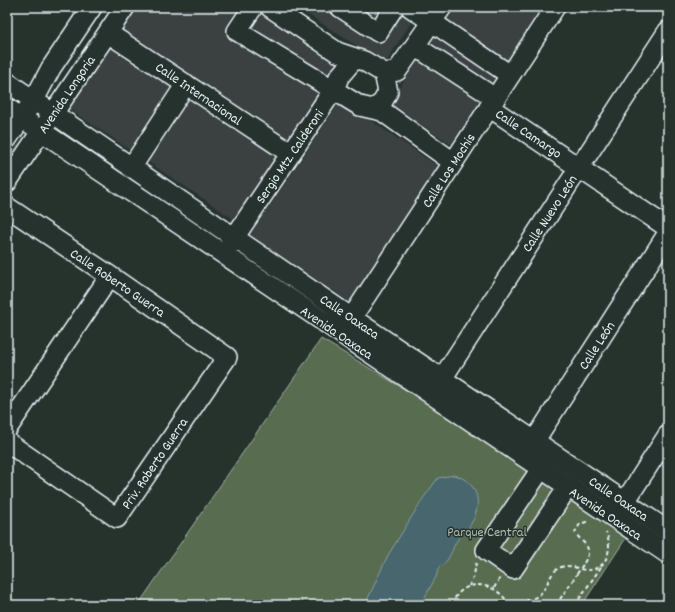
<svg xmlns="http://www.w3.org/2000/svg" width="675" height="612" font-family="Dekko,sans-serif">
<rect width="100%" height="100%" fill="#26332d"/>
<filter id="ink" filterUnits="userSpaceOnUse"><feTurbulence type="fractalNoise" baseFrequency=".025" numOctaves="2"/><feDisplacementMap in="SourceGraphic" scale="8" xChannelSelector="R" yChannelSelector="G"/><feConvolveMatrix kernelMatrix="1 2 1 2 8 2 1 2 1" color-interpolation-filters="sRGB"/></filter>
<g filter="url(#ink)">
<!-- built -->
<path fill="#3a4140" d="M137 7H254L339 64 235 220 69 109Z
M296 7H421L385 64Z
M454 7H549L453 146 389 103Z
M341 100 442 169 351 303 250 235Z"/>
<!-- green -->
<path fill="#586c4f" stroke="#a0aea4" d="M321 339 466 426 626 538 582 605H138Z"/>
<!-- water -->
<path fill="#47666d" stroke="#879ea5" d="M454 475C477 481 483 502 472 522 469 529 462 533 458 539 451 549 451 561 439 567L436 577 421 604 365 605 387 557 422 500 438 478Z"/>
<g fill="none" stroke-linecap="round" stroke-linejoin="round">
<defs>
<path id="minor" d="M253 7 237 31 360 106 373 109 382 103 388 92 384 73
M270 7 337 52 364 61 384 73
M340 7 378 32 394 7
M410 7 510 75
M108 33 290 153
M415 46 495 98
M384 73 397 71 442 7
M7 82 352 318 668 531
M489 107 668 228
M7 108 668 554
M373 109 382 111 453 162
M7 139 34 100 51 68 92 7
M131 168 186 84
M7 182 125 7
M7 207 110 276 227 357 117 518 7 442
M228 247 334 89 339 77 355 58
M345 328 555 7
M436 388 668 31
M7 429 110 276
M528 451 668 233
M541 469 486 550 513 569 568 487
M619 511 668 435"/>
</defs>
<!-- minor casing -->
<use href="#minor" stroke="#e8f1f8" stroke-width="22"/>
<!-- path -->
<path stroke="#e8f1f8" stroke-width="2" stroke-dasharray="4 3" stroke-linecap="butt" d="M584 563C595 545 582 545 575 532L580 524 589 521
M469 586 474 576 476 563
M494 588 500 578
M452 605C461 576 497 581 509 605
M513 605C521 602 532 600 539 595 548 588 549 573 559 568 569 563 576 569 586 570 608 571 613 547 606 532
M556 605 577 574
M575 605 603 564"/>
<!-- minor -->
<use href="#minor" stroke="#26332d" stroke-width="19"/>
<!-- path-bridge -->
<path stroke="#e8f1f8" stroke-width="2" stroke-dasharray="4 3" stroke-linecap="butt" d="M577 574 584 563"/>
</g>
</g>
<g text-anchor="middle" stroke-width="3" stroke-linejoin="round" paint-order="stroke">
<!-- street labels -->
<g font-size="14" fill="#e8f1f8" stroke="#26332d">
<text transform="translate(199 93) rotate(34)" y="5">Calle Internacional</text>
<text transform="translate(66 94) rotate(-56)" y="5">Avenida Longoria</text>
<text transform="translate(529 133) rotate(34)" y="5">Calle Camargo</text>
<text transform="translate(289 156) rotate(-56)" y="5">Sergio Mtz. Calderoni</text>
<text transform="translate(448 170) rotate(-57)" y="5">Calle Los Mochis</text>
<text transform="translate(549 213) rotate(-57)" y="5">Calle Nuevo León</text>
<text transform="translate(118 282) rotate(34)" y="5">Calle Roberto Guerra</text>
<text transform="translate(350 316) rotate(34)" y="5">Calle Oaxaca</text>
<text transform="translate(337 332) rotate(34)" y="5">Avenida Oaxaca</text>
<text transform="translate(596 345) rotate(-57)" y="5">Calle León</text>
<text transform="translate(154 463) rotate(-56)" y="5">Priv. Roberto Guerra</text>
<text transform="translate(619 498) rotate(34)" y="5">Calle Oaxaca</text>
<text transform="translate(606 513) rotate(34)" y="5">Avenida Oaxaca</text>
</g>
<!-- park labels -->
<g font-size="14" fill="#aebcb4" stroke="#26332d">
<text x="487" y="536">Parque Central</text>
</g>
</g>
<!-- margin -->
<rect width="675" height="612" fill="none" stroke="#26332d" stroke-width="24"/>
<rect x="12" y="12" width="651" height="588" fill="none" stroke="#e8f1f8" stroke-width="1.5" filter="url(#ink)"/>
</svg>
